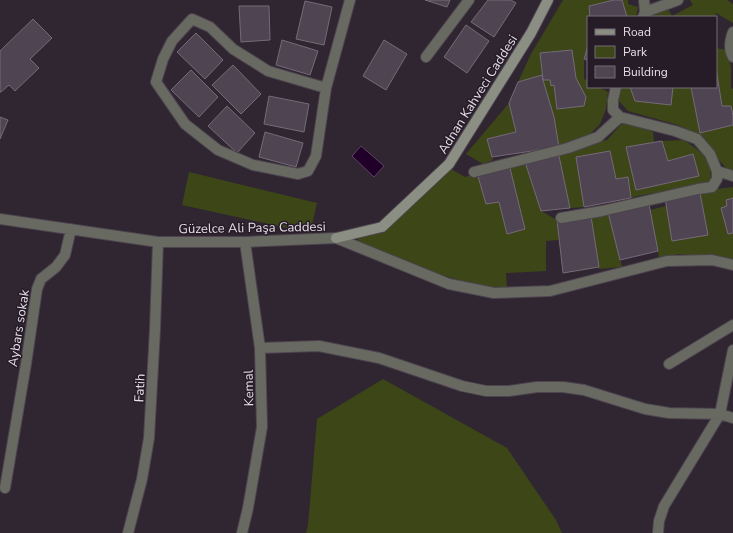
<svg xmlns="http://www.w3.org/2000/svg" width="733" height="533" font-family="'Nunito Sans',sans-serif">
<rect width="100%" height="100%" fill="#302632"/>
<!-- green -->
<path fill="#3c4617" d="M563 0H614L589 6 590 17H588V46L584 59V79L588 81V87H599L608 92 606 109 600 124 590 134 582 143 607 140 625 120 653 132 654 143 628 154 636 190 699 176 693 154 668 161 662 141 684 140 702 153 710 163 711 181 704 185 637 196 631 198 628 177 616 179 609 151 576 157 584 207 570 208 559 157V147L543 80H550L551 86 554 85 557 109 584 106 576 78 572 50 540 53 542 75 518 82 531 54Z
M622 0H628V4L638 7 636 17H627Z
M690 0H727L733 4V23L716 13 715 17H649L666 5 672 16 693 5Z
M716 48 726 50 731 67V88L733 89V116L731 106H722L716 68Z
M622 87H691L700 133 733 125V171L728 170 717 158 708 143 697 135 678 125 628 111 617 99Z
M509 103 516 132 487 139 493 160 483 164 466 154Z
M525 162 541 211 557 220 559 240 546 241V271L506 273 507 289 467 283 414 266 358 243V238L395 221 450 166 453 170 465 177 477 173 486 204 499 202 507 234 525 229 509 164Z
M189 172 317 203 310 233 182 205Z
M733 187V198L727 200V206L721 208 728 233H733V259L679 254 659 260 658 251 650 210 666 206 708 235 700 193 717 189Z
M608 212 622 267 599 269 591 216Z
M383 379 507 448 556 520 562 533H306L308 525 317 419Z"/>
<!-- water -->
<path fill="#200028" stroke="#5c4362" d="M361 146 384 166 374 177 352 156Z"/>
<!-- building -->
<path fill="#4f4452" stroke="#766a79" d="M425 0H450L447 7Z
M488 0H511L516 3 494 37 471 22Z
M614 0H622L627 17H590L589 6Z
M305 1 332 7 324 45 296 39Z
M239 6H269L270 40 241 42Z
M33 19 52 38 30 59 39 68 15 91 9 85 1 92H0V51Z
M466 25 489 41 467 73 444 57Z
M196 33 223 60 205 79 177 52Z
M282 40 318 51 310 75 276 65Z
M384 40 407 54 386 90 363 76Z
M588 46V60L584 59Z
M572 50 576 78 586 97 584 106 557 109 554 85 551 86 550 80H543L540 53Z
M233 65 261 94 241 114 212 85Z
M716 68 722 106H731L733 116V125L700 133 691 87H716Z
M191 70 218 97 199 117 171 90Z
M542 75 543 80 554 117 559 147 492 157 487 139 516 132 509 103 518 82Z
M630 87H673L671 105 635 101Z
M269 96 309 104 304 132 264 124Z
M227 106 255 133 237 153 208 126Z
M0 117 8 120 0 139Z
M265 132 303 143 296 167 259 157Z
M662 141 668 161 693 154 699 176 636 190 626 147Z
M610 151 616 179 628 177 631 198 584 207 576 157Z
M559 156 570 208 541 211 525 162Z
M509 164 525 229 507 234 499 202 486 204 477 173Z
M700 193 708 235 672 241 665 198Z
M733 198V233L728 234 721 208 727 206 726 200Z
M649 204 658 251 620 260 608 212Z
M591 216 599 267 563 273 557 220Z"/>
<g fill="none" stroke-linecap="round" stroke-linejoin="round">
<defs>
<path id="minor" d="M645 12 678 0
M643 17 645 12 644 0
M733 32C730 40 728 49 733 57
M426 57 469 0
M326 88 268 71 233 49 210 27 192 19 172 41 163 59 156 82 185 124 218 150 253 165 298 174 308 171 316 156 326 88 350 0
M717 171 733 176
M474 172 568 148 598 137 620 117
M561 218 602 211 698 189 712 187 717 179V171L710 154 697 139 675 131 620 117 613 110V100L616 87
M0 219 158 242H245L336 238 449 284 494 293 550 291 667 261 712 260 733 265
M260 348 319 346 379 358 462 386 486 391H509L537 387H563L584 390 645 409 669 413 720 414 733 418
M669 364 733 325
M5 488 26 364 37 289 41 279 56 267 65 255 71 229
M128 533 142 479 149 438 155 329 158 242
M242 533 248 508 262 427 260 348 245 242
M658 533 659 521 664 506 720 414 733 350"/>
<path id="secondary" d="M336 238 382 227 449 164 531 33 548 0"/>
</defs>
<!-- minor casing -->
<use href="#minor" stroke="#4d444f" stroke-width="12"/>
<!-- secondary casing -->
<use href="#secondary" stroke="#4d444f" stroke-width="12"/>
<!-- minor -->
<use href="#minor" stroke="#686a62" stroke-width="10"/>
<!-- secondary -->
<use href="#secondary" stroke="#8b8e82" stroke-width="10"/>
</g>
<g text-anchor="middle" stroke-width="3" stroke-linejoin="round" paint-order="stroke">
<!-- street labels -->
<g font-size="13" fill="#e7e0e8" stroke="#261c28">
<text transform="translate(477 94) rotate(-58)" y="5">Adnan Kahveci Caddesi</text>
<text transform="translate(252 227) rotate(-1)" y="5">Güzelce Ali Paşa Caddesi</text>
<text transform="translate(18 328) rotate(-81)" y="5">Aybars sokak</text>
<text transform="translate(139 388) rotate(-87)" y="5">Fatih</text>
<text transform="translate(248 388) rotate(-91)" y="5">Kemal</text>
</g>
</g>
<!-- legend -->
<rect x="587" y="16" width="130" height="72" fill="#261c28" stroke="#736a75"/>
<rect x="595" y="29" width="20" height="6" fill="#8b8e82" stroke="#736a75"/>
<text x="623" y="36" font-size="12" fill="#e7e0e8">Road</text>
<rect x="595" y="46" width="20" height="12" fill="#3c4617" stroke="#736a75"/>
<text x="623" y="56" font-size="12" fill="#e7e0e8">Park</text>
<rect x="595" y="66" width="20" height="12" fill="#4f4452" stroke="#736a75"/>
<text x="623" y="76" font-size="12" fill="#e7e0e8">Building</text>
</svg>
